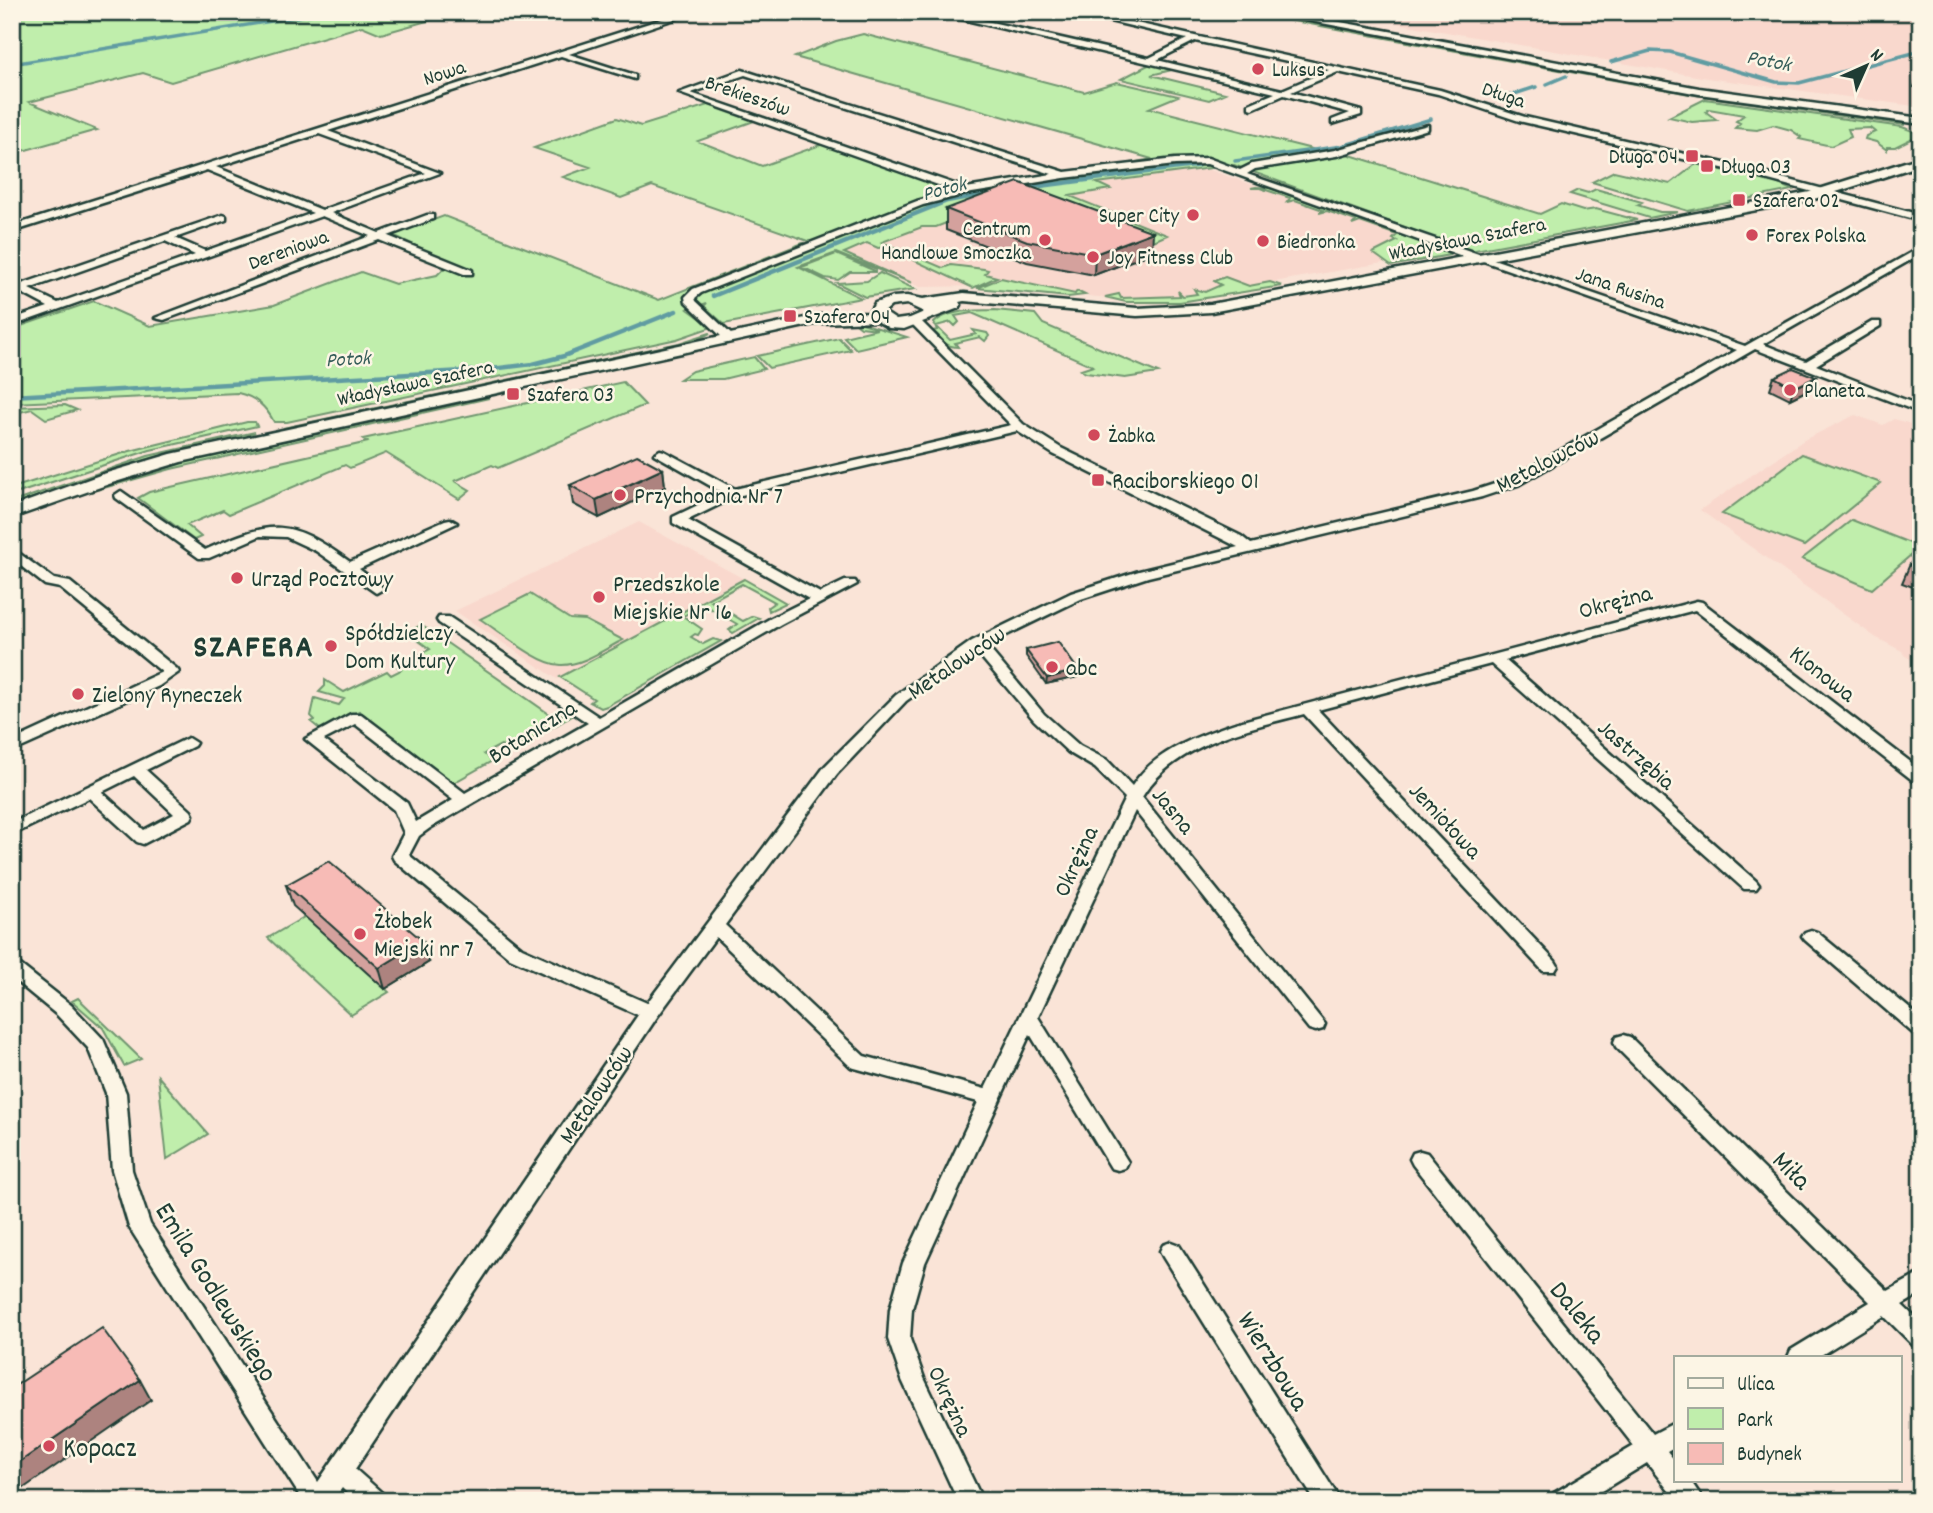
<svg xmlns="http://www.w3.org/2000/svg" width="1933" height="1513" font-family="Dekko,sans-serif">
<rect width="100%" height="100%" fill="#fae4d7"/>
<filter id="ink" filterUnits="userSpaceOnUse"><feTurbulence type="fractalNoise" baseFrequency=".0143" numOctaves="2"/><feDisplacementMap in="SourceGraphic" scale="14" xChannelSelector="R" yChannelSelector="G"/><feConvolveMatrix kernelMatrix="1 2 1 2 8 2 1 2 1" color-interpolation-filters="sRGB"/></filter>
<g filter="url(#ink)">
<!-- built -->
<path fill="#f9d8cd" d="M1333 12H1921V107L1707 78Z
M1207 169 1402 236 1440 253 1211 293 1119 299 985 286 920 287 843 253 873 241 1006 199 1138 247 1167 235 1068 196 1108 189 1095 183Z
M1855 415 1883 425 1894 419 1921 427V666L1904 655 1902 651 1875 637 1700 510 1804 440Z
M639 522 744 579 557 679 455 611Z"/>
<!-- green -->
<path fill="#c0eeac" stroke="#709670" stroke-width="2" d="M12 12H459L381 34 362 26 171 82 143 73 29 102 97 130 12 154Z
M1245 12 1696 95 1905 125 1695 95Z
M1254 12 1699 93 1907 121 1842 115 1702 94Z
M863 34 1084 92 1117 82 1178 96 1149 108 1312 149 1333 157 1347 154 1540 214 1561 204 1583 211 1596 209 1637 220 1470 251 1234 165 1097 183 1110 189 1070 196 1167 235 1138 248 1006 200 936 227H922L882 242 943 268 951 265 984 269 988 270 985 274 997 277 973 288 886 247 878 248 867 243 844 253 912 283 836 253 798 267 861 298 724 324 704 306 707 303 688 309 712 327 677 339 287 422H274C266 407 256 397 238 393L12 403V329L94 301 150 326 274 305 361 272 395 284 437 275 443 269 455 265 393 235 444 216 659 300 808 241 652 186 621 198 563 177 590 167 534 148 617 118 641 126 711 104 757 120 698 141 762 166 823 144 954 188C1020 188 1087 171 1152 159L795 57 836 41Z
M1150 64 1176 69 1151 75 1225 93 1209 100 1121 79Z
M1705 99 1902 127 1921 134 1895 147H1887V150L1876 142 1865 139 1866 136 1875 132 1870 128 1848 129 1851 137 1831 146 1799 139 1801 137 1791 130 1773 125 1757 130 1735 128 1740 123 1736 121 1744 115 1709 109 1706 112 1717 120 1692 122 1669 117Z
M1696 164 1774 182 1792 190 1688 211 1592 182 1614 171 1670 184Z
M1256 187 1271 188 1445 250 1449 255 1391 266 1373 253 1397 241 1393 239 1397 235 1360 222 1352 225 1356 221 1327 211 1319 213 1323 210 1295 200 1287 202 1290 198 1260 188H1251Z
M1596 189 1642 202 1637 205 1660 212H1678L1649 218 1570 194 1578 190 1588 193Z
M836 254 875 271V272H850L838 280 825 278 802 267Z
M880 273 915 289 865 297 837 283 867 281Z
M1225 277 1249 286 1270 282 1282 286 1180 302H1126L1105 297 1119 294 1121 298 1180 296 1178 291 1183 296 1197 294 1194 289 1205 292 1221 285 1214 281Z
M1001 278 1075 294 1077 291 1085 295 1068 297 977 288Z
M995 310 1035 314 1043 324 1158 373 1125 378 1086 373 1081 370 1093 366 972 313 955 316 959 322 955 326 951 322 936 326 950 340 976 334 973 330 987 333 989 336 985 341 980 337 955 343 958 347C943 347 944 339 933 331L937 330 934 323C947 309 977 311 995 310Z
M859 322 907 337 856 349 844 337 877 329 861 327 856 323Z
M710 333 694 341 290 428H283L679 343Z
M839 338 851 350 769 368 757 356Z
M754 357 764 369 723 379H680L692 371Z
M623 382 645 405 498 468 492 465 455 481 470 490 459 499 386 453 350 468 345 465 229 514 223 510 187 525 201 537 194 540 138 498 149 492 368 442 363 439Z
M489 398 171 469 61 500 165 465 433 406Z
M65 405 77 410 46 419 32 409 12 414V407Z
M247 422H255L257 426 150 450 12 495V488L130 451Z
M255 432 247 437 144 461 15 504 13 502 148 456Z
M1802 454 1881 483 1804 546 1722 514Z
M1852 520 1920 547 1872 589 1802 559Z
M744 579 786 603 769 611 768 607 775 602 742 584 711 601 743 621 753 616 759 618 733 633 729 630 737 624 704 605 683 616 702 629 698 635 695 634 691 637 703 644 713 639 721 641 607 706 601 708 590 702 594 699 560 677Z
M530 594 570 619 585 620 623 640C605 649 583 665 562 665 540 666 499 631 480 619Z
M421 625 555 718 567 712 572 716 510 751 501 745 484 754 492 761 453 783 359 711 321 730 311 722 315 720 311 716 315 698 339 705 344 699 319 692 325 686V680L344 692 387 671 391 675 401 670 397 666 430 649 412 636 414 629Z
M306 916 389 992 351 1015 268 938Z
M78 998 141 1059 124 1066 103 1028 72 1001Z
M158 1076 208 1134 167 1159Z"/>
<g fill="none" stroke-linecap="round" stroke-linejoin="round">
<!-- stream-far1 -->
<path stroke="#619ca2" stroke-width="3.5" d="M1611 62 1650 51 1670 52 1776 82 1799 83 1921 51
M12 64 326 12
M1547 84 1566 76
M1499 99 1536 87
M1235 161 1342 146 1431 119
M1111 177 1198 166"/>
<!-- stream -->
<path stroke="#619ca2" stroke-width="4.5" d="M1025 188 1125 175
M713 296 947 201 997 192
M12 396 483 370 533 364 564 356 676 311"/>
<defs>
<path id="minor" d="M684 12H696L569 54 635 75V79L561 56 328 131 440 173 331 213 379 233 427 215H433V219L388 236 472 270V274H464L379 240 164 320 155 318 370 236 322 216 12 326V319L48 307 20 292 12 294V287L16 286 223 215 226 216V220L175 238 205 251 313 213 207 170 12 232V226ZM319 134 426 173 322 210 216 167ZM165 241 195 255 58 303 29 289Z
M932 12H947L1149 58 1187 39 1071 12H1086L1440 90 1525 117 1737 166 1921 215V221L1735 171 1519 121 1438 94 1338 72 1291 92 1361 111V115L1332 124V120L1350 113 1284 95 1252 109 1249 108V104L1275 93ZM1195 41 1329 70 1282 90 1157 60Z
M742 70 1065 172 1175 159 1208 158 1240 170 1252 164 1335 150 1428 125V129L1336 156 1255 169 1247 174 1745 346 1921 247V254L1763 344 1806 361 1872 322H1880V326L1816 365 1921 406V413L1755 349 1518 485 1482 497 1148 577 1081 599 986 645 1044 714 1080 746 1107 760 1132 786C1154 751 1198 736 1235 723L1697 601 1702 602 1921 770V783L1915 782 1695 610 1505 660 1756 881 1759 885 1756 889H1744L1491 664 1318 710 1555 961 1558 966 1555 971H1543L1304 714C1247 729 1175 743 1142 797L1325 1024 1323 1029 1316 1031 1309 1029 1135 811 1038 1017 1128 1162 1125 1168 1118 1170 1111 1168 1030 1034 925 1263 912 1309 910 1339 924 1378 983 1501H958L902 1380 888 1339 890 1309 903 1263 978 1102 851 1067 716 937 657 1017 355 1469 382 1493 385 1501H355L342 1488 333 1501H303L129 1227 112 1170 106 1093 88 1048 57 1015 12 978V962L18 963 71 1005 103 1039 126 1093 132 1170 150 1224 318 1482 638 1015 510 958 394 860 392 856 404 833 394 810 305 739 351 714H361L465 793 588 723 439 623 437 620 439 617H449L599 717 771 618 809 599 673 523V517L723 493 654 454 660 450 664 451 735 489 1011 425 912 324 911 322 916 319 920 320 1023 424 1061 448 1241 536 1251 544 1473 491 1510 479 1737 350 1483 261H1476L1207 164 1175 165 1064 178 966 194 923 205 701 293 695 298 696 301 735 338 725 340 686 302 685 297 693 289 917 201 955 191 679 93ZM745 75 1052 174 966 188 691 93ZM1017 431 1053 454 1238 547 1139 571 1071 593 972 641 896 695 825 766 647 1003 522 948 409 855 419 836 430 828 781 624 857 584 855 581H845L820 593 688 520 737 496ZM976 651 1034 720 1068 752 1095 768 1125 798 985 1089 864 1056 725 925 837 774 906 701ZM355 724 453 800 416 822 407 803 324 740Z
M121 491 205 550C272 520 289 517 350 562L445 520 450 519 457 523 359 569 381 586 383 589 376 593 316 551 286 537 260 536 209 558H199L116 498 115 495Z
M12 548 54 579 70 582 177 669 179 672 159 686 12 752V741L162 672 60 588 45 585 12 559Z
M188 738 196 743 194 746 146 770 191 811 193 815 191 819 143 844 137 842 89 798 12 835V823ZM134 776 174 814 144 830 102 792Z
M1811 930 1817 932 1921 1018V1036L1914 1034 1805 940 1802 936 1805 932Z
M1623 1035 1630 1037 1888 1291 1921 1273V1294L1902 1305 1921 1323V1348L1913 1345 1884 1316 1818 1357H1788L1791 1350 1870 1302 1616 1047 1614 1042 1616 1037Z
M1420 1151 1427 1153 1653 1434 1676 1422V1446L1667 1451 1676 1462V1480H1690L1704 1501H1677L1647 1463 1585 1501H1551L1554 1493 1634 1446 1413 1165 1410 1159 1413 1153Z
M1171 1242 1179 1245 1341 1501H1315L1163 1257 1160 1251 1163 1245Z"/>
<path id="tertiary" d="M1263 12H1286L1699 88 1921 118V124L1699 94Z
M1921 157V165L1811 200 1211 312 1137 316 964 301 959 302 961 305 959 308 904 329 889 328 877 321 819 323 181 462 112 483 12 518V507L100 475 171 454 819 315 869 313 875 303 893 297 907 296 923 299 964 293 1137 308 1211 304 1810 192ZM907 304 924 312 910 318 896 320 884 312 891 306Z"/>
</defs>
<!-- minor casing -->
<use href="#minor" stroke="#1f3d34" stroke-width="5"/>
<!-- tertiary casing -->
<use href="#tertiary" stroke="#1f3d34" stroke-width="5"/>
<!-- minor -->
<use href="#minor" fill="#fcf5e5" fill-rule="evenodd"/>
<!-- tertiary -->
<use href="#tertiary" fill="#fcf5e5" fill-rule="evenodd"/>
</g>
<!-- wall -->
<path fill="#d4a19d" stroke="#1f3d34" stroke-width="2" d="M1921 68V89L1914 87Z
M946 209 1152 253 1094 275 1027 262 946 230Z
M1774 377 1812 388 1790 399 1770 389Z
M663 469 665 487 599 518 573 504 570 485Z
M1921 553V590L1902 583 1910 564Z
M1026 650 1078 670V677L1046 684 1026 656Z
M286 885 429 962 385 989 293 906Z"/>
<!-- shaded-wall -->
<path fill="#ad837f" stroke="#1f3d34" stroke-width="2" d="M1153 232 1152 253 1094 275 1095 254Z
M1816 377 1812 388 1790 399 1794 388Z
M663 469 665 487 599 518 596 500Z
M1078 670V677L1046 684 1047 678Z
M423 941 429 962 385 989 379 968Z
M140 1380 151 1400 21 1490 12 1478V1467Z"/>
<!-- building -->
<path fill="#f7bbb6" stroke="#1f3d34" stroke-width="2" d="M1018 182 1153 232 1095 254 1027 241 946 209Z
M1793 368 1816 377 1794 388 1774 377Z
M637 455 663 469 596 500 570 485Z
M1921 553V568L1910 564Z
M1058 642 1078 670 1047 678 1026 650Z
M329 861 423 941 379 968 286 885Z
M102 1328 140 1380 12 1467V1388Z"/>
</g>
<!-- markers -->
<g fill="#d1495b" stroke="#fcf5e5" stroke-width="2.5">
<circle cx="1258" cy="69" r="7"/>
<rect x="1685" y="149" width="14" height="14" rx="3.5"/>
<rect x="1700" y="159" width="14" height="14" rx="3.5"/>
<rect x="1732" y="193" width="14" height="14" rx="3.5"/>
<circle cx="1193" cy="215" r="7"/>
<circle cx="1752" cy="235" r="7"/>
<circle cx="1045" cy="240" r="7"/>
<circle cx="1263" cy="241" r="7"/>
<circle cx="1093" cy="257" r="7"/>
<rect x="783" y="309" width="14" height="14" rx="3.5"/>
<circle cx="1790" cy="390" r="7"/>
<rect x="506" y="387" width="14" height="14" rx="3.5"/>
<circle cx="1094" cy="435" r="7"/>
<rect x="1091" y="473" width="14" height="14" rx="3.5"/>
<circle cx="620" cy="495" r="7"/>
<circle cx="237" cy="578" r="7"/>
<circle cx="599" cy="597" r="7"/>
<circle cx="331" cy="646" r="7"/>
<circle cx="1052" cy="667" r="7"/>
<circle cx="78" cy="694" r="7"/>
<circle cx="360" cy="934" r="7"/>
<circle cx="49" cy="1446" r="7"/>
</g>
<g text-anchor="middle" stroke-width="5" stroke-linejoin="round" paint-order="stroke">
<!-- far-water labels -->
<g font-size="21" font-style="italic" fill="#355d59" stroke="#fcf5e5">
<text transform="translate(1769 60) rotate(11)" y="7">Potok</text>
<text transform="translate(944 188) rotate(-15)" y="7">Potok</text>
<text transform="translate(348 358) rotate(-3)" y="7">Potok</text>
</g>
<!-- far-poi labels -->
<g font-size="21" fill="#1f3d34" stroke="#fcf5e5" text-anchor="start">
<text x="1272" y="76">Luksus</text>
<text x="1678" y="163" text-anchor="end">Długa 04</text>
<text x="1721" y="173">Długa 03</text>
<text x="1753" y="207">Szafera 02</text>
<text x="1179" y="222" text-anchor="end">Super City</text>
<text x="1031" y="235" text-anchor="end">Centrum<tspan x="1031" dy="24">Handlowe Smoczka</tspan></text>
<text x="1766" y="242">Forex Polska</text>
<text x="1277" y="248">Biedronka</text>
<text x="1107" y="264">Joy Fitness Club</text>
<text x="804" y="323">Szafera 04</text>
<text x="1804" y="397">Planeta</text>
<text x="527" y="401">Szafera 03</text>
<text x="1108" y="442">Żabka</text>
</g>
<!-- far-street labels -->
<g font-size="21" fill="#1f3d34" stroke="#fcf5e5">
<text transform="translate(444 72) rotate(-18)" y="7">Nowa</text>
<text transform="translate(1504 94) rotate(19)" y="7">Długa</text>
<text transform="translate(748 95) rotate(19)" y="7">Brekieszów</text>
<text transform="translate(1467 238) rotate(-11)" y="7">Władysława Szafera</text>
<text transform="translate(288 249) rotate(-20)" y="7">Dereniowa</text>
<text transform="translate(1621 287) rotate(19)" y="7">Jana Rusina</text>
<text transform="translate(415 382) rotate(-12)" y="7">Władysława Szafera</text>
</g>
<!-- street labels -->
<g font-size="24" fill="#1f3d34" stroke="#fcf5e5">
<text transform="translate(1547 460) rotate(-27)" y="8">Metalowców</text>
<text transform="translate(1615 601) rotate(-15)" y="8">Okrężna</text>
<text transform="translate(956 662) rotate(-34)" y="8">Metalowców</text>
<text transform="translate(1823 673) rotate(38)" y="8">Klonowa</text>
<text transform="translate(532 731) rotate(-32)" y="8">Botaniczna</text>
<text transform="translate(1637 754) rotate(41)" y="8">Jastrzębia</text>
<text transform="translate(1174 810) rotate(51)" y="8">Jasna</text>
<text transform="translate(1446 820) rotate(47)" y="8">Jemiołowa</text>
<text transform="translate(1075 861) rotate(-65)" y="8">Okrężna</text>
<text transform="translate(595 1094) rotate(-56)" y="8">Metalowców</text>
<text transform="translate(951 1401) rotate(65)" y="8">Okrężna</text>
</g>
<!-- poi labels -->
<g font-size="24" fill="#1f3d34" stroke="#fcf5e5" text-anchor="start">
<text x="1112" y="488">Raciborskiego 01</text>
<text x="634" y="503">Przychodnia Nr 7</text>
<text x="251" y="586">Urząd Pocztowy</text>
<text x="613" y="591">Przedszkole<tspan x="613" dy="28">Miejskie Nr 16</tspan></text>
<text x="345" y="640">Spółdzielczy<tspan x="345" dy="28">Dom Kultury</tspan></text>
<text x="1066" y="675">abc</text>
<text x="92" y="702">Zielony Ryneczek</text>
<text x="374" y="928">Żłobek<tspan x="374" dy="28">Miejski nr 7</tspan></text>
</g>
<!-- near-street labels -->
<g font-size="28" fill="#1f3d34" stroke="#fcf5e5">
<text transform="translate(1793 1169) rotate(45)" y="10">Miła</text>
<text transform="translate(218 1291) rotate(58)" y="10">Emila Godlewskiego</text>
<text transform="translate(1579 1311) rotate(51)" y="10">Daleka</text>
<text transform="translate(1275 1360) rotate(58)" y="10">Wierzbowa</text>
</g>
<!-- near-poi labels -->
<g font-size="28" fill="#1f3d34" stroke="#fcf5e5" text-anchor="start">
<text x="63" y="1456">Kopacz</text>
</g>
<!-- district labels -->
<g font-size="32" font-weight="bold" letter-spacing="2" fill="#1f3d34" stroke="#fcf5e5">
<text x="254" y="656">SZAFERA</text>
</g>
</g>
<!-- margin -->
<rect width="1933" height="1513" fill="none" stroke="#fcf5e5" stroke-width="42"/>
<rect x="21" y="21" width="1891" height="1471" fill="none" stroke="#1f3d34" stroke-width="2.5" filter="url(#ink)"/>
<!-- legend -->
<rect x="1674" y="1356" width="228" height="126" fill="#fcf5e5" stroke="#a4ab9e" stroke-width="2"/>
<rect x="1688" y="1378" width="35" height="10" fill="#fcf5e5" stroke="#a4ab9e" stroke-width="2"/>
<text x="1737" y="1390" font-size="21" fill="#1f3d34">Ulica</text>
<rect x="1688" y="1408" width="35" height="21" fill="#c0eeac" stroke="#a4ab9e" stroke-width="2"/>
<text x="1737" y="1426" font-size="21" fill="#1f3d34">Park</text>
<rect x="1688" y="1443" width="35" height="21" fill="#f7bbb6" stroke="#a4ab9e" stroke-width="2"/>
<text x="1737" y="1460" font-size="21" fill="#1f3d34">Budynek</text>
<!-- north arrow -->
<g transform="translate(1866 66) rotate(45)" stroke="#fcf5e5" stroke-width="5" paint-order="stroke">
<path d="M0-5L12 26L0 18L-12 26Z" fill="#1f3d34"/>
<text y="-10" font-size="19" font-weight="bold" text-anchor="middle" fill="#1f3d34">N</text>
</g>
</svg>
